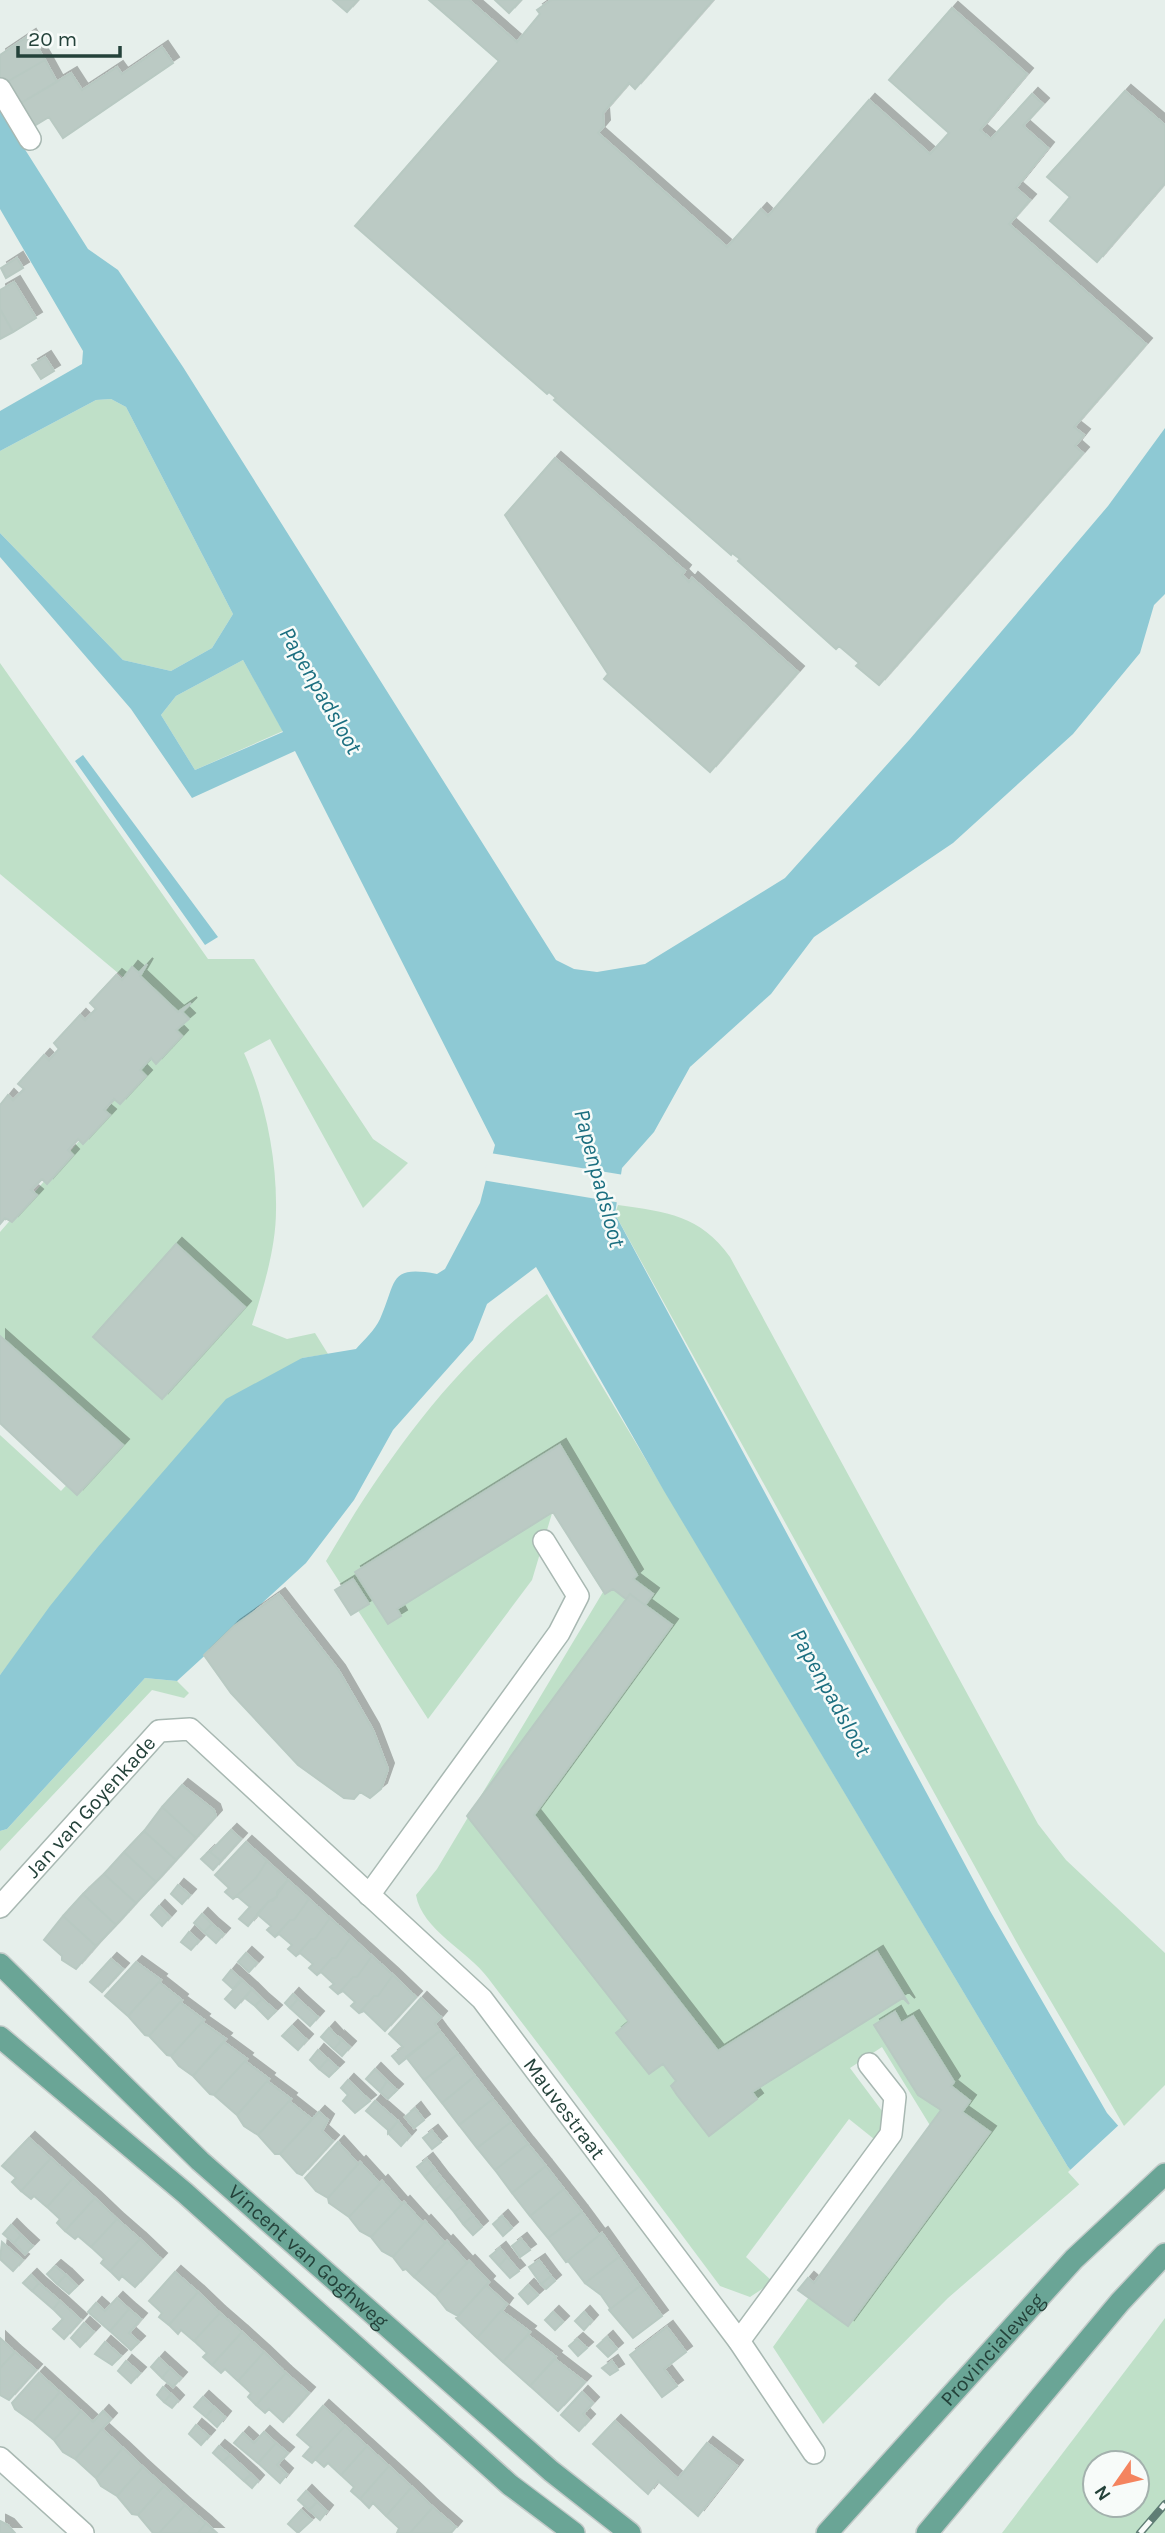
<svg xmlns="http://www.w3.org/2000/svg" width="1165" height="2533" font-family="Karla,sans-serif">
<defs>
<filter id="shadow"><feDropShadow dx="6" dy="-6" stdDeviation="0" flood-color="#0004"/></filter>
</defs>
<rect width="100%" height="100%" fill="#e6efeb"/>
<!-- green -->
<path fill="#bfe0c8" fill-rule="evenodd" d="M111 399 126 407 233 614 212 648 171 671 123 660 0 533V451L96 400Z
M243 660 283 731 195 770 161 715 176 696Z
M0 663 208 959H254L373 1139 408 1163 363 1208 270 1039 244 1053C265 1099 277 1159 276 1210 276 1249 263 1289 252 1325L287 1339 315 1333 328 1354 302 1358 96 1549 0 1675V1435L61 1491 102 1447 0 1350V1232L180 1025 0 874Z
M618 1205C667 1212 700 1215 730 1257L1038 1824 1066 1860 1165 1953V2085L1124 2126 1022 1952 615 1214Z
M547 1294 1068 2167 1082 2182 948 2298 823 2424 773 2347 931 2127 882 2047 850 2068 888 2119 874 2139 849 2119 746 2257 773 2282 750 2297 720 2286C643 2183 566 2080 488 1978 468 1951 422 1930 416 1895L437 1869 603 1592 553 1510 532 1580 428 1719 326 1561C385 1460 453 1365 547 1294Z
M145 1678 177 1681 189 1693 184 1698 152 1690 0 1851V1831L7 1829Z
M1165 2318V2533H1002L1151 2337ZM1095 2463H1137V2505H1095Z"/>
<!-- water -->
<path fill="#8ec9d4" fill-rule="evenodd" d="M0 110 88 249 118 270 183 367 556 960 574 969 597 972 645 964 785 878 910 739 1108 506 1165 428V594L1154 605 1140 653 1073 734 953 843 814 937 771 994 690 1067 654 1132 622 1168 615 1214 989 1909 1107 2113 1165 2179V2276L1068 2167 664 1491 536 1267 487 1304 473 1340 393 1430 354 1500 306 1563 177 1681 145 1678 7 1829 0 1831V1675L50 1606 96 1549 226 1399 302 1358 356 1349C364 1340 375 1330 380 1319 397 1281 388 1265 437 1274L445 1269 480 1203 495 1145 295 751 192 798 131 709 0 557V533L123 660 171 671 212 648 233 614 126 407 111 399 96 400 0 451V411L82 364 83 351 0 209ZM243 660 283 732 195 770 161 715 176 696Z
M83 755 218 937 205 945 75 761Z"/>
<!-- pier -->
<path fill="#e6efeb" d="M490 1153 624 1175 621 1203 482 1180Z
M1121 2123 1165 2173V2279L1068 2172Z"/>
<!-- building -->
<path fill="#bbcac4" stroke="#b8c9c2" stroke-width="2" filter="url(#shadow)" d="M333 0H358L347 12Z
M429 0H469L517 42 540 14 537 10 551 0H713L635 89 629 83 603 113 604 126 598 133 727 247 761 209 768 216 869 100 930 154 949 133 889 80 952 8 1027 74 980 130 991 139 1032 94 1043 104 1023 126 1048 148 1016 188 1030 200 1009 224 1146 344 1074 427 1084 435 1075 446 1083 453 879 685 856 666 859 663 839 646 836 649 738 561 740 559 732 553 731 555 554 400 556 398 549 392 547 394 355 226 499 61Z
M495 0H521L509 13Z
M30 35 45 60 3 84 0 78V55Z
M162 47 173 63 63 138 49 117 29 129 16 106 71 73 82 90 117 67 122 74Z
M45 60 57 82 16 106 3 84Z
M1125 91 1165 125V183L1097 262 1050 221 1070 197 1047 177Z
M17 258 23 268 6 278 1 268Z
M14 282 36 318 13 332 0 309V290Z
M0 309 13 332 0 339Z
M45 357 54 371 41 379 32 365Z
M555 458 685 571 682 575 689 582 692 578 798 672 710 772 604 679 608 674 505 515Z
M147 964 140 976 178 1012 191 1003 182 1012 189 1019 176 1030 182 1036 156 1064 151 1058 140 1070 146 1076 120 1104 114 1099 104 1110 110 1115 83 1144 78 1139 68 1150 73 1155 47 1184 42 1179 31 1190 37 1195 12 1222 5 1218 0 1224V1105L8 1095 13 1100 24 1089 18 1084 44 1055 49 1060 59 1049 54 1043 80 1015 85 1020 96 1009 90 1003 116 975 122 980 132 967 139 973Z
M176 1244 245 1307 162 1399 93 1337Z
M0 1336 123 1445 77 1495 0 1423Z
M560 1445 637 1575 633 1579 653 1594 645 1605 630 1594 626 1599 613 1589 605 1594 553 1512 397 1609 401 1616 388 1624 355 1572Z
M353 1579 369 1604 351 1615 335 1590Z
M279 1594 339 1671 373 1730 388 1769 381 1789 370 1798 360 1792 354 1799 344 1798 298 1765 231 1693 204 1655 234 1626Z
M630 1594 672 1625 534 1815 718 2051 877 1952 909 2004 903 1998 752 2092 757 2099 709 2136 677 2095 671 2086 676 2081 663 2064 649 2074 616 2033 629 2022 467 1816Z
M182 1785 214 1810 216 1816 196 1838 162 1807Z
M162 1807 196 1838 176 1860 144 1831Z
M231 1830 241 1839 221 1861 210 1852Z
M144 1831 176 1860 156 1882 124 1852Z
M246 1842 267 1861 256 1878 233 1899 225 1892 229 1888 215 1875Z
M209 1851 221 1861 213 1870 201 1859Z
M124 1852 156 1882 136 1903 104 1874Z
M267 1861 288 1880 277 1892V1897L269 1901 248 1926 239 1919 250 1907 237 1896 233 1899 256 1878Z
M104 1874 136 1903 116 1925 83 1894Z
M288 1880 309 1899 294 1920H290L275 1937 267 1930 271 1926 257 1914 269 1901H273Z
M178 1885 190 1895 182 1904 171 1894Z
M83 1894 116 1925 96 1946 63 1916Z
M309 1899 330 1918 315 1939H311L296 1956 288 1949 292 1945 279 1934 275 1937 290 1920H294Z
M159 1906 170 1917 162 1926 151 1915Z
M202 1914 212 1924 204 1932 194 1923Z
M63 1916 96 1946 76 1969 62 1960V1956L44 1940Z
M330 1918 351 1937 336 1958H332L317 1975 309 1968 313 1964 300 1953 296 1956 311 1939H315Z
M212 1924 224 1934 216 1943 204 1932Z
M189 1932 199 1941 191 1950 181 1942Z
M351 1937 372 1956 357 1977H353L338 1994 330 1987 334 1984 321 1972 317 1975 332 1958H336Z
M246 1953 257 1963 249 1972 238 1962Z
M372 1956 393 1975 378 1996H374L359 2013 351 2006 355 2002 343 1991 338 1994 353 1977H357Z
M111 1959 123 1969 102 1992 90 1982Z
M136 1962 161 1980 128 2016 105 1996Z
M231 1970 241 1979 233 1989 223 1980Z
M393 1975 416 1997 385 2031 364 2011 359 2013 374 1996H378Z
M242 1980 252 1989 235 2008 225 1999Z
M159 1982 182 2000 149 2036 145 2035 128 2016Z
M252 1989 262 1999 255 2006 245 1998Z
M293 1994 298 1999 290 2008 285 2003Z
M421 1998 441 2017 435 2024 440 2031 399 2064 392 2056 403 2047 389 2034Z
M262 1999 276 2011 268 2019 255 2006Z
M298 1999 318 2017 310 2026 290 2008Z
M180 2002 204 2020 171 2056 167 2055 149 2036Z
M895 2012 901 2023 913 2016 954 2082 951 2086 970 2101 962 2112 990 2132 848 2326 798 2290 808 2278 814 2283 941 2110 918 2095 874 2025Z
M202 2022 226 2039 193 2076 179 2066 171 2056Z
M292 2026 307 2040 298 2050 282 2036Z
M329 2028 341 2041 334 2049 321 2037Z
M440 2031 458 2054 424 2080 406 2057Z
M340 2038 350 2047 342 2056 334 2049 341 2041Z
M224 2042 247 2059 214 2095 210 2094 193 2076Z
M318 2050 328 2059 319 2069 310 2060Z
M458 2054 475 2076 442 2103 424 2080Z
M328 2059 338 2068 329 2077 319 2069Z
M245 2061 269 2079 237 2115 214 2095Z
M375 2069 387 2081 380 2092 366 2079Z
M475 2076 493 2099 459 2125 442 2103Z
M348 2080 370 2101 355 2113 343 2101 348 2095 341 2088Z
M267 2081 291 2099 258 2135 244 2126 237 2115Z
M387 2081 397 2090 388 2099 380 2092Z
M493 2099 511 2122 477 2148 459 2125Z
M289 2101 312 2119 280 2154H275L258 2135Z
M375 2101 398 2121 388 2133V2130L366 2111Z
M415 2108 424 2120 414 2128 405 2117Z
M319 2112 328 2120 322 2131 333 2141 302 2175 297 2173 280 2154Z
M398 2121 410 2136 401 2146 388 2133Z
M511 2122 528 2144 495 2170 477 2148Z
M432 2131 441 2142 432 2149 423 2138Z
M29 2138 51 2158 21 2191 12 2182 16 2178 2 2166Z
M338 2142 358 2164 328 2198 316 2191 305 2178Z
M528 2144 546 2166 512 2193 495 2170Z
M51 2158 73 2178 47 2207 34 2196 31 2199 21 2191Z
M427 2159 434 2168 425 2177 417 2167Z
M360 2162 380 2184 349 2217 329 2203 328 2198Z
M546 2166 564 2189 530 2216 512 2193Z
M434 2168 444 2181 435 2189 425 2177Z
M73 2178 95 2198 65 2231 57 2223 60 2219 47 2207Z
M382 2181 402 2204 371 2237 360 2231 349 2217Z
M444 2181 454 2193 445 2201 435 2189Z
M564 2189 582 2212 548 2238 530 2216Z
M454 2193 464 2205 454 2212 445 2201Z
M95 2198 117 2219 91 2247 78 2236 75 2239 65 2231Z
M404 2202 423 2223 393 2257 382 2251 371 2237Z
M464 2205 473 2216 463 2224 454 2212Z
M582 2212 599 2235 602 2233 566 2262 548 2238Z
M473 2216 482 2227 473 2235 463 2224Z
M502 2216 512 2228 503 2236 493 2224Z
M117 2219 140 2239 110 2271 101 2263 104 2259 91 2247Z
M425 2221 445 2243 414 2277 406 2269 403 2270 393 2257Z
M11 2225 21 2235 14 2243 3 2234Z
M602 2233 619 2257 585 2283 568 2261 566 2262Z
M21 2235 33 2246 25 2254 14 2243Z
M140 2239 161 2259 135 2287 122 2276 119 2280 110 2271Z
M521 2239 530 2250 520 2257 512 2246Z
M447 2241 467 2263 436 2296 414 2277Z
M2 2242 23 2260 13 2271 0 2259Z
M500 2248 507 2257 499 2266 490 2256Z
M507 2257 519 2271 510 2278 499 2266Z
M619 2257 640 2286 609 2310 610 2308 601 2295 585 2283Z
M539 2260 551 2276 541 2284 529 2267Z
M469 2261 489 2282 458 2316 447 2310 436 2296Z
M55 2266 66 2275 57 2284 47 2274Z
M175 2272 198 2292 169 2325 159 2317 162 2313 149 2301Z
M31 2275 39 2283 32 2291 23 2283Z
M66 2275 77 2286 69 2294 57 2284Z
M551 2276 555 2281 546 2289 541 2284Z
M39 2283 60 2301 53 2309 32 2291Z
M486 2285 507 2304 477 2338 456 2318Z
M528 2285 538 2295 528 2304 519 2294Z
M640 2286 662 2316 633 2338 609 2310Z
M198 2292 220 2313 194 2341 181 2330 178 2334 169 2325Z
M117 2298 129 2309 110 2331 88 2312 96 2303 105 2311Z
M60 2301 81 2320 64 2339 53 2329 63 2319 53 2309Z
M507 2304 502 2311 530 2332 503 2362 477 2338Z
M129 2309 141 2319 129 2333 139 2342 131 2350 110 2331Z
M553 2312 563 2322 555 2330 545 2320Z
M584 2312 592 2321 584 2330 575 2321Z
M220 2313 242 2332 212 2365 203 2357 207 2353 194 2341Z
M84 2323 94 2332 80 2347 71 2338Z
M667 2327 686 2352 664 2369 677 2386 662 2397 630 2355Z
M242 2332 264 2352 238 2381 225 2369 221 2373 212 2365Z
M528 2335 556 2357 530 2386 503 2362Z
M607 2337 617 2349 608 2357 597 2346Z
M0 2338 15 2352 0 2368Z
M577 2339 587 2348 578 2356 569 2346Z
M105 2342 121 2356 112 2365 95 2354Z
M15 2352 36 2370 9 2400 0 2395V2368Z
M264 2352 286 2373 256 2405 248 2397 251 2393 238 2381Z
M159 2358 170 2368 162 2378 151 2367Z
M555 2359 585 2382 558 2411 530 2386Z
M126 2361 140 2373 131 2383 118 2371Z
M612 2361 618 2370 610 2375 602 2368Z
M170 2368 181 2378 173 2387 162 2378Z
M39 2373 60 2392 33 2422 15 2409 12 2403Z
M286 2373 309 2393 283 2422 269 2409 265 2413 256 2405Z
M163 2387 171 2394 164 2402 157 2395Z
M60 2392 81 2411 54 2440 33 2422Z
M582 2392 593 2403 583 2414 589 2420 579 2431 561 2415Z
M171 2394 178 2401 172 2408 164 2402Z
M203 2397 214 2407 206 2417 194 2407Z
M323 2406 345 2426 312 2463 303 2456 311 2447 297 2435Z
M214 2407 225 2417 217 2427 206 2417Z
M81 2411 93 2422 103 2411 111 2419 75 2459 63 2452 54 2440Z
M615 2421 678 2479 707 2443 737 2466 698 2516 658 2481 648 2494 593 2444Z
M196 2425 209 2436 201 2445 189 2434Z
M345 2426 367 2446 341 2475 328 2463 324 2467 315 2459Z
M102 2429 123 2448 96 2478 75 2459Z
M264 2432 276 2443 258 2463 234 2443 243 2433 254 2443Z
M276 2443 288 2453 277 2465 287 2474 280 2483 258 2463Z
M219 2446 230 2455 223 2462 213 2453Z
M367 2446 389 2466 360 2499 351 2491 354 2487 341 2475Z
M123 2448 143 2467 117 2496 101 2486 96 2478Z
M230 2455 251 2474 244 2481 223 2462Z
M389 2466 412 2487 386 2516 373 2503 369 2508 360 2499Z
M143 2467 164 2486 138 2515 132 2514 117 2496Z
M251 2474 258 2481 252 2488 244 2481Z
M164 2486 185 2505 159 2533H153L138 2515Z
M412 2487 433 2507 410 2533H397L399 2528 386 2516Z
M306 2491 317 2502 309 2510 298 2500Z
M317 2502 327 2511 320 2520 309 2510Z
M185 2505 206 2523 198 2533H159Z
M433 2507 456 2527 451 2533H410Z
M301 2510 312 2520 298 2533 288 2524Z
M0 2521 8 2525 15 2533H0Z
M206 2523 217 2533H198Z"/>
<g fill="none" stroke-linecap="round" stroke-linejoin="round">
<defs>
<g id="minor">
<path d="M0 89 30 139"/>
<path d="M369 1895 559 1633 578 1596 544 1541"/>
<path id="s1" d="M0 1907 159 1731 190 1729 482 1999 739 2341 814 2453"/>
<path d="M739 2341 891 2134 895 2097 869 2064"/>
<path d="M0 2458 83 2533"/>
</g>
<g id="primary">
<path id="s2" d="M0 1964 200 2161 551 2471 630 2533"/>
<path d="M0 2037 185 2193 510 2485 574 2533"/>
<path id="s3" d="M827 2533 1074 2259 1165 2174"/>
<path d="M927 2533 1120 2302 1165 2254"/>
</g>
</defs>
<!-- minor casing -->
<use href="#minor" stroke="#a8b8b2" stroke-width="24"/>
<!-- primary casing -->
<use href="#primary" stroke="#c2cac8" stroke-width="24"/>
<!-- minor -->
<use href="#minor" stroke="#fff" stroke-width="21"/>
<!-- primary -->
<use href="#primary" stroke="#6aa596" stroke-width="21"/>
<defs>
<path id="rail" d="M1140 2533 1165 2504"/>
</defs>
<!-- rail casing -->
<use href="#rail" stroke="#5f7d75" stroke-width="8"/>
<!-- rail -->
<use href="#rail" stroke="#f7fbf9" stroke-width="5" stroke-dasharray="16" stroke-linecap="butt"/>
</g>
<g text-anchor="middle" stroke-width="5" stroke-linejoin="round" paint-order="stroke">
<!-- street labels -->
<g font-size="21" fill="#24423a" stroke="#f7fbf9">
<text dy="7" stroke="none"><textPath href="#s1" startOffset="135">Jan van Goyenkade</textPath></text>
<text dy="7" stroke="none"><textPath href="#s1" startOffset="803">Mauvestraat</textPath></text>
<text dy="7" stroke="none"><textPath href="#s2" startOffset="425">Vincent van Goghweg</textPath></text>
<text dy="7" stroke="none"><textPath href="#s3" startOffset="247">Provincialeweg</textPath></text>
</g>
<!-- water labels -->
<g font-size="23" font-style="italic" fill="#1c6f80" stroke="#f7fbf9">
<text transform="translate(321 690) rotate(60)" y="8">Papenpadsloot</text>
<text transform="translate(600 1178) rotate(75)" y="8">Papenpadsloot</text>
<text transform="translate(831 1692) rotate(61)" y="8">Papenpadsloot</text>
</g>
</g>
<!-- north arrow -->
<g transform="translate(1116 2484) rotate(236)"><circle r="33" fill="#f7fbf9" stroke="#a3b1ad" stroke-width="2"/>
<path d="M0-5L12 26L0 18L-12 26Z" fill="#f4845f"/>
<text y="-10" font-size="19" font-weight="bold" text-anchor="middle" fill="#24423a">N</text>
</g>
<!-- scale -->
<path d="M18 46v10h102v-10" fill="none" stroke="#24423a" stroke-width="3.5"/>
<text x="28" y="46" font-size="21" fill="#24423a" stroke="#f7fbf9" stroke-width="5" paint-order="stroke">20 m</text>
</svg>
